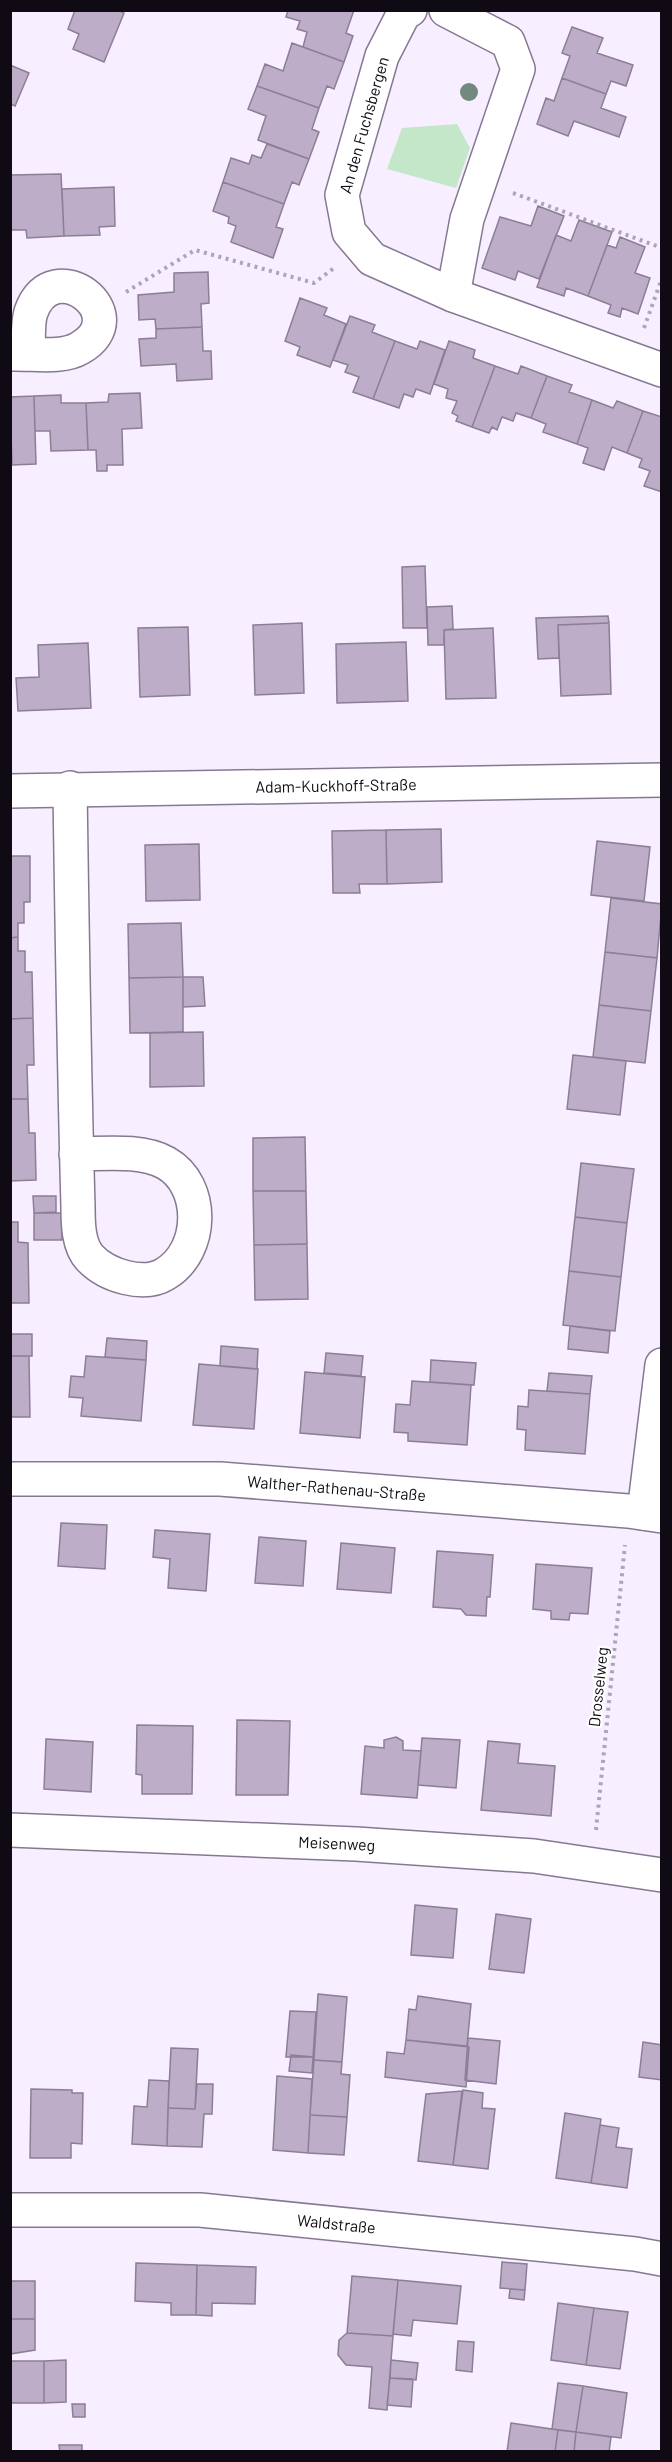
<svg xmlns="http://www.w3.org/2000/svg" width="672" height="2462" font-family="Barlow,sans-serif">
<rect width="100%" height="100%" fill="#f7eeff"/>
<!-- green -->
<path fill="#c4e7c9" d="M457 124 470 148 456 188 387 169 402 128Z"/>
<!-- building -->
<path fill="#bdadc8" stroke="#8c7e97" stroke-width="1.5" d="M75 10H118L124 13 104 62 73 49 79 34 68 29Z
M288 10H354L346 33 353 36 344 62 303 47 307 32 297 29 300 21 286 17Z
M572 27 603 38 597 53 633 65 626 86 611 81 606 94 562 78 570 56 562 53Z
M292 43 344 62 334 89 327 86 319 108 257 86 265 64 283 71Z
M10 65 29 73 15 106 10 104Z
M562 78 606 94 601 108 626 117 619 137 574 121 568 136 537 124 546 98 554 101Z
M257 86 319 108 312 129 319 132 309 159 258 140 266 116 248 109Z
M267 144 309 159 299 185 292 182 284 204 223 182 231 158 249 164 252 155 261 158Z
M61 174 64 236 27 238 26 230H11L10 175Z
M223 182 284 204 276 227 283 229 273 258 231 242 236 226 228 223 229 217 213 211Z
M114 187 115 226 99 227 100 235 64 236 62 189Z
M538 206 564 216 539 279 518 271 515 280 482 268 500 217 531 226Z
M579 220 612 232 588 296 566 288 564 296 537 287 556 235 571 241Z
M620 237 645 247 635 273 650 278 638 314 622 308 620 317 608 313 611 305 588 296 607 245 616 248Z
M208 272 209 303 201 304 202 327 156 329 155 319 139 320 138 295 174 292V273Z
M300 298 327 308 324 315 346 324 330 367 297 355 300 347 285 341Z
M350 316 375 325 372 332 395 341 373 399 353 392 359 377 345 372 348 365 333 360Z
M202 327 203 351H211L212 379 177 381 176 364 141 366 139 339 156 338V329Z
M395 341 417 349 420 341 445 350 430 394 416 389 413 397 404 394 399 408 373 399Z
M449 341 475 350 473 358 495 366 472 427 456 421 458 416 452 413 457 401 446 398 448 389 434 384Z
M495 366 518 374 521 366 547 376 531 418 516 413 513 421 502 417 497 430 492 427 489 433 472 427Z
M547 376 572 385 569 392 592 400 577 444 543 432 546 424 531 418Z
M140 393 142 428 122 429 123 465H107V471H97L96 450H88L86 403 108 402 109 394Z
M61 395V403H86L88 450 51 451 50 431H35L34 396Z
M34 396 36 464 12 465 10 397Z
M592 400 613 408 617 401 643 411 627 453 612 447 604 470 583 463 588 448 577 444Z
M643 411 662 417V492L644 486 650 471 639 467 642 459 627 453Z
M425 566 427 628H403L402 567Z
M452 606 453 629 444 630V645H428L427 607Z
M608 616 609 623 558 625 559 658 538 659 536 618Z
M302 623 304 693 255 695 253 625Z
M609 623 611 694 561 696 558 625Z
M188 627 190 695 140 697 138 628Z
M493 628 496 698 446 699 444 630Z
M406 642 408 701 337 703 336 644Z
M88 643 91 708 18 711 16 678 39 677 38 645Z
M441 829 442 882 387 884 386 830Z
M386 830 387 884H359L360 893H333L332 831Z
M597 841 650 847 644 901 591 895Z
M199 844 200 900 146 901 145 845Z
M10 856H30V902H24V923H18V937L10 938Z
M611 898 662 904 657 958 605 952Z
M181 923 183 977 129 978 128 924Z
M18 937V951H25V972H32L33 1018 10 1019V938Z
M605 952 657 958 651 1011 599 1005Z
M183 977H203L205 1006 183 1007Z
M183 977V1032L130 1033 129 978Z
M599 1005 651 1011 645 1063 593 1057Z
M33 1018 34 1065H27L28 1099H10V1019Z
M203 1032 204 1086 150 1087V1033Z
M573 1055 626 1061 620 1115 567 1109Z
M10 1099H28L29 1133H35L36 1180 10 1181Z
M305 1137 306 1191H253V1138Z
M581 1163 634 1169 627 1223 575 1217Z
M253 1191H306L307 1244 254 1245Z
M33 1196H56V1212L34 1213Z
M34 1213H62V1240H34Z
M575 1217 627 1223 621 1277 569 1271Z
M10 1222H18V1242L28 1243 29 1303H10Z
M307 1244 308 1299 255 1300 254 1245Z
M569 1271 621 1277 615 1331 563 1325Z
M570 1326 610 1331 608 1353 568 1349Z
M10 1334H32V1356H10Z
M107 1338 147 1341 146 1360 105 1357Z
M221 1346 258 1349 257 1369 220 1366Z
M326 1353 363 1356 361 1376 324 1373Z
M10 1356H29L30 1417H10Z
M86 1356 146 1360 141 1421 81 1416 83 1398 69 1397 71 1376 84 1377Z
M431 1360 476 1363 474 1385 430 1382Z
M199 1364 258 1369 254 1429 193 1425Z
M305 1372 365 1377 360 1438 300 1433Z
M549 1373 592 1376 590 1394 547 1391Z
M412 1381 471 1385 467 1445 408 1441V1433L394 1432 396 1404 410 1405Z
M529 1390 590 1394 585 1454 525 1450 526 1430 517 1429 518 1406 528 1407Z
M61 1523 107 1525 105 1569 58 1566Z
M155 1530 210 1534 206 1591 168 1588 170 1559 153 1557Z
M259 1537 306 1541 303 1586 255 1583Z
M341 1543 395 1548 391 1593 337 1589Z
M437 1551 493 1555 490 1597H487L486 1616 466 1615 461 1609 433 1607Z
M536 1564 592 1568 588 1614 570 1613 569 1620 551 1619V1611L533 1609Z
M237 1720 290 1721 288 1795H236Z
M137 1725 193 1726 192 1794H142V1775L136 1774Z
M396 1737 403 1741V1750L421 1751 417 1798 361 1794 365 1746 384 1748V1740Z
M422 1738 460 1740 456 1788 418 1785Z
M46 1739 93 1742 91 1792 44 1789Z
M488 1741 520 1744 518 1763 555 1766 551 1816 481 1810Z
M415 1905 457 1909 453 1958 411 1955Z
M496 1914 531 1919 524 1973 489 1969Z
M318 1994 347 1997 342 2062 314 2060Z
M418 1996 471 2004 467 2046 406 2040 409 2009 416 2010Z
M290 2011 316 2012 313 2057H286Z
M468 2038 500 2041 496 2084 465 2080Z
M406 2040 469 2047 466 2087 385 2077 387 2052 404 2054Z
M643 2042 662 2045V2080L639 2077Z
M171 2048 198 2049 195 2109 168 2108Z
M291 2055 313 2057 312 2073 289 2071Z
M314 2060 342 2062 341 2074 350 2075 347 2117 310 2115Z
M277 2076 312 2079 308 2153 273 2150Z
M149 2080 169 2081 167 2146 132 2144 134 2106 147 2107Z
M197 2084H213L212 2114H204L202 2147 167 2146 168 2108 195 2109Z
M31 2089 72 2090V2093H83L82 2144 71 2143V2158H30Z
M463 2090 483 2093 482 2108 495 2109 488 2169 453 2165Z
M462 2091 453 2165 418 2161 426 2094Z
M565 2113 601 2119 591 2183 556 2178Z
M310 2115 347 2117 344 2155 308 2153Z
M600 2125 619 2128 616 2147 632 2149 627 2188 591 2183Z
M502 2262 527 2264 525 2290 500 2288Z
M136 2263 197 2265 196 2315H171V2303L135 2301Z
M197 2265 256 2267 255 2304 212 2303V2316L196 2315Z
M352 2276 398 2280 393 2336 347 2333Z
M398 2280 461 2286 457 2324 413 2320 411 2336 393 2334Z
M10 2281H35V2319H10Z
M510 2289 525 2290 524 2300 509 2298Z
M558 2303 594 2308 586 2365 551 2360Z
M594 2308 628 2312 620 2369 586 2365Z
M10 2319H35V2350L10 2354Z
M347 2333 393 2336 387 2410 369 2408 372 2367 346 2365 338 2355 339 2340Z
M458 2341 474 2342 472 2372 456 2370Z
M66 2360V2402L44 2403V2361Z
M391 2360 418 2363 416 2380 390 2378Z
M10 2361H44V2403H10Z
M390 2378 413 2379 411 2407 387 2405Z
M558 2383 583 2386 576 2432 552 2429Z
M583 2386 627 2393 621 2438 576 2432Z
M72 2404H85V2417H73Z
M511 2423 558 2430 555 2452H507Z
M558 2430 576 2432 574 2452H555Z
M576 2432 611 2437 609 2452H574Z
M59 2445H82V2452H60Z"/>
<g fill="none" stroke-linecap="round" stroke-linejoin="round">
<defs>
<g id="street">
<path d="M410 10 404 13 382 56 342 195 349 232 372 259 453 295 662 370"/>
<path d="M446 10 508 42 518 69 467 219 453 295"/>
<path d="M10 354C31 353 62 359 80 348 137 315 53 250 31 312 27 324 29 341 28 353"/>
<path d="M70 788C72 927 74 1067 78 1206 78 1223 78 1245 90 1258 107 1276 144 1287 165 1274 204 1251 205 1185 166 1163 141 1149 104 1154 76 1154"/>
<path id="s1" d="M10 791 662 780"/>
<path id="s2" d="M10 1479H220L628 1511 662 1516"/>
<path d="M644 1513 662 1365"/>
<path id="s3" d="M10 1830 356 1844 534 1856 662 1875"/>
<path id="s4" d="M10 2210H200L635 2254 662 2259"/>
</g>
</defs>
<!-- street casing -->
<use href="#street" stroke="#877892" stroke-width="36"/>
<!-- path -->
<path stroke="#ada5b4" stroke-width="4" stroke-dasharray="3 4.5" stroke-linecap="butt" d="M513 193 662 248
M126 292 195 250 314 283 334 268
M644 328 662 278
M596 1830 625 1545"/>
<!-- street -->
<use href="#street" stroke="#fff" stroke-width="33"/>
</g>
<!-- trees -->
<circle fill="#73887e" cx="469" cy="92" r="9"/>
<g text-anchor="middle" stroke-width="4.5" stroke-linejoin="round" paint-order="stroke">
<!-- street labels -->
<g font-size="16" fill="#0f0a13" stroke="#fff">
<text transform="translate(364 125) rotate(-74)" y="6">An den Fuchsbergen</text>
<text dy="6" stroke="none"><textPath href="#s1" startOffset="326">Adam-Kuckhoff-Straße</textPath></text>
<text dy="6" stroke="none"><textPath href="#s2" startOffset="327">Walther-Rathenau-Straße</textPath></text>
<text transform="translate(598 1687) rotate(-84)" y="6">Drosselweg</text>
<text dy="6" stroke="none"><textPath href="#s3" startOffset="327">Meisenweg</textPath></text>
<text dy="6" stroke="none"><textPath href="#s4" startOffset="327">Waldstraße</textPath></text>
</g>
</g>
<!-- border -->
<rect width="672" height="2462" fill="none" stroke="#0f0a13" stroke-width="24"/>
</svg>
